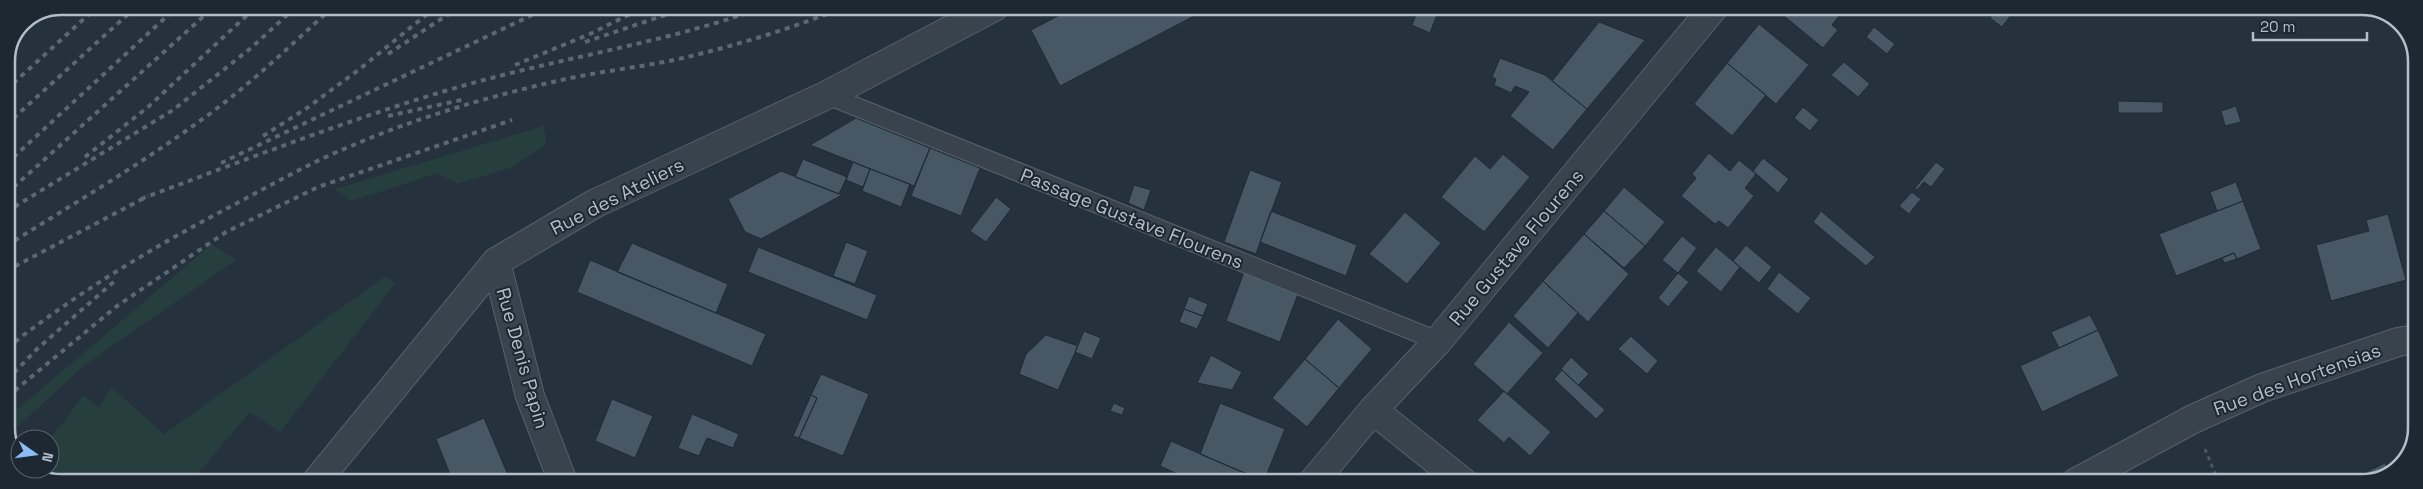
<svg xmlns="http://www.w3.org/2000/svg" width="2423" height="489" font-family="'Space Grotesk',sans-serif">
<rect width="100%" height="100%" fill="#25313d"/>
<!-- green -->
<path fill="#273e3e" d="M544 126 546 145 510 168 457 184 438 173 351 201 335 189Z
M212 244 236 260 85 365 7 436V418Z
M386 276 395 284 280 432 250 412 191 482H51L27 469H50V439L84 395 99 407 111 387 164 434Z"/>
<!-- building -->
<path fill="#485764" stroke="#1f2a35" d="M1075 7H1194L1198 14 1060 86 1031 30Z
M1419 7H1440L1430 33 1412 25Z
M1773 7H1846L1832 25 1838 30 1823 48Z
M1998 7H2009L2014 11 2002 27 1990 18Z
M1599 22 1645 40 1587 109 1552 81Z
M1759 24 1809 65 1776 104 1727 63Z
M1874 27 1895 44 1887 54 1866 37Z
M1500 58 1545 75 1587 109 1553 150 1510 116 1529 92 1515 86 1511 93 1494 85 1496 79 1492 77Z
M1844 62 1870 84 1858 97 1831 75Z
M1727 63 1766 95 1732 136 1694 104Z
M2118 101 2163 102V113H2118Z
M2236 106 2241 122 2225 126 2221 111Z
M1803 107 1819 120 1810 131 1794 118Z
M856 118 930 148 914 186 810 145Z
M930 148 980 168 961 216 911 196Z
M1709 153 1730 171 1739 160 1756 174 1745 188 1754 196 1728 228 1719 221 1715 224 1681 196 1696 178 1692 174Z
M1503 154 1530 177 1484 232 1441 197 1475 156 1490 169Z
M1763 158 1789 179 1778 193 1753 171Z
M803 159 847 177 839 194 795 177Z
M853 162 870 169 863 187 846 180Z
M1936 162 1945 169 1931 187 1924 182 1917 190 1915 188Z
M870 169 910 184 901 207 862 191Z
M1250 170 1282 182 1256 254 1224 242Z
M781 171 842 195 761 239 745 232 728 199Z
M2236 182 2243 201 2217 211 2210 192Z
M1134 185 1151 190 1144 210 1128 203Z
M1624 187 1665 222 1645 246 1604 211Z
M1912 192 1921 199 1909 214 1899 206Z
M996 197 1011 209 986 242 970 231Z
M2243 201 2261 249 2237 259 2234 253 2176 276 2159 234Z
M1271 211 1357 245 1346 276 1260 242Z
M1604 211 1645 246 1624 268 1584 234Z
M1821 211 1875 257 1866 266 1813 222Z
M1405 212 1441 243 1407 284 1369 254Z
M2388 214 2406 280 2331 301 2316 245 2369 231 2366 220Z
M1584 234 1629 274 1588 322 1543 281Z
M1682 236 1697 248 1678 273 1662 260Z
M846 242 868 251 855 284 833 276Z
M632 243 728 284 716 313 617 272Z
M1746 245 1772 267 1759 283 1733 261Z
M758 247 877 295 867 320 748 272Z
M1716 247 1740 267 1721 292 1696 271Z
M2234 253 2237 259 2224 263 2222 258Z
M590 260 766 334 752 366 577 292Z
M1244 272 1298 294 1280 342 1226 321Z
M1779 272 1811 298 1798 314 1767 289Z
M1678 273 1689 282 1668 307 1658 298Z
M1543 281 1578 313 1548 348 1513 316Z
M1189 296 1208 304 1203 316 1184 309Z
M1184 309 1203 316 1197 329 1179 322Z
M2090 315 2098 330 2059 348 2051 332Z
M1338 319 1372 349 1339 388 1305 359Z
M1509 322 1543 353 1507 394 1473 364Z
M2098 330 2119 376 2042 412 2020 366Z
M1084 331 1101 338 1092 359 1075 352Z
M1046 335 1078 346 1058 390 1019 374 1026 354Z
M1631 336 1658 361 1647 374 1618 349Z
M1211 355 1242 372 1232 390 1197 383Z
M1571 357 1589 374 1578 385 1561 369Z
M1305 359 1339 388 1307 427 1272 398Z
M1562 370 1605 410 1596 419 1554 379Z
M821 374 869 394 843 456 799 438 817 398 811 395Z
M1504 391 1551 432 1530 456 1509 437 1504 443 1477 420Z
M811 395 817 398 799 438 793 436Z
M612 399 653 416 635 458 595 441Z
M1114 403 1125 408 1122 415 1110 411Z
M1220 403 1285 429 1264 481 1200 454Z
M692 414 739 434 733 448 707 438 699 456 678 448Z
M484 418 511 482H453L436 439Z
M1171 441 1244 473 1240 482H1186L1188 479 1160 466Z
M2385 463 2389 473 2362 483H2307L2308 474 2352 479Z"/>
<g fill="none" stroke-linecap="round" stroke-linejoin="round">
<defs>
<path id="service" d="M827 95 1438 341"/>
<path id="minor" d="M496 262 530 396 563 482
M1373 410 1463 482
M316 482 496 262 594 204 827 95 994 7
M1313 482 1373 410 1438 341 1714 7
M2075 483 2193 419 2262 388 2398 342 2416 339"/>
</defs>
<!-- service casing -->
<use href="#service" stroke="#56616c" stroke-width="20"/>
<!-- minor casing -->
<use href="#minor" stroke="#56616c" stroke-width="30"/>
<!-- path -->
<path stroke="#445a5b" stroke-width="3" stroke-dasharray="4 4" stroke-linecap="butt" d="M2205 449 2219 483"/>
<!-- service -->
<use href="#service" stroke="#38434e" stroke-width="18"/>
<!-- minor -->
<use href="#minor" stroke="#38434e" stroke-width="28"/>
<!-- rail -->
<path stroke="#5b6774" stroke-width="4" stroke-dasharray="5 5" stroke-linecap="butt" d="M585 42 689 7
M388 54 461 6
M515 65 590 34 644 7
M6 90 98 6
M388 116 466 99
M6 125 137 6
M263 136 307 108 361 68 437 6
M85 157 148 107 257 6
M221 163 551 6
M6 164 178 6
M6 194 215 6
M141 199C242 161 342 122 445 91 550 59 660 45 764 7
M6 212 173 110 251 48 297 6
M6 246C73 204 141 164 204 118 251 84 292 44 334 6
M6 271 148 196
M7 348C74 295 148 250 224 210 266 188 307 164 351 146 416 118 487 97 557 81 595 72 635 68 674 60 732 47 790 29 845 7
M7 380 37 349 117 279
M7 397 117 306 226 232 318 187 512 120"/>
</g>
<g text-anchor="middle" stroke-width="4" stroke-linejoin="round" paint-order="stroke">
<!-- street labels -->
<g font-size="19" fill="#b4bec9" stroke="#1d2833">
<text transform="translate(617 196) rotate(-27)" y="7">Rue des Ateliers</text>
<text transform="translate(1132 218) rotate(22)" y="7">Passage Gustave Flourens</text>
<text transform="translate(1516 247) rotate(-50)" y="7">Rue Gustave Flourens</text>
<text transform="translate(523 358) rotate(74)" y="7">Rue Denis Papin</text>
<text transform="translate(2297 379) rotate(-20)" y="7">Rue des Hortensias</text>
</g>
</g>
<!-- crop -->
<path d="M0 0H2423V489H0ZM61 15H2362A46 46 0 0 1 2408 61V428A46 46 0 0 1 2362 474H61A46 46 0 0 1 15 428V61A46 46 0 0 1 61 15Z" fill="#1d2833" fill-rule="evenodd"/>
<path fill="none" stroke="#b4bec9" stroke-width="2.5" d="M61 15H2362A46 46 0 0 1 2408 61V428A46 46 0 0 1 2362 474H61A46 46 0 0 1 15 428V61A46 46 0 0 1 61 15Z"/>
<!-- north arrow -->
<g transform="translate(35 454) rotate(104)"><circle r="24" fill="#1d2833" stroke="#59646f"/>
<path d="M0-4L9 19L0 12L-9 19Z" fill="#8cbdf6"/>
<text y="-8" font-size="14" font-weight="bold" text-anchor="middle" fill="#b4bec9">N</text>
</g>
<!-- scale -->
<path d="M2253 32v8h114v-8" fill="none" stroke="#b4bec9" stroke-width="2.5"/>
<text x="2260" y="32" font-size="15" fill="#b4bec9" stroke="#1d2833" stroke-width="4" paint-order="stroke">20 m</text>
</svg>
